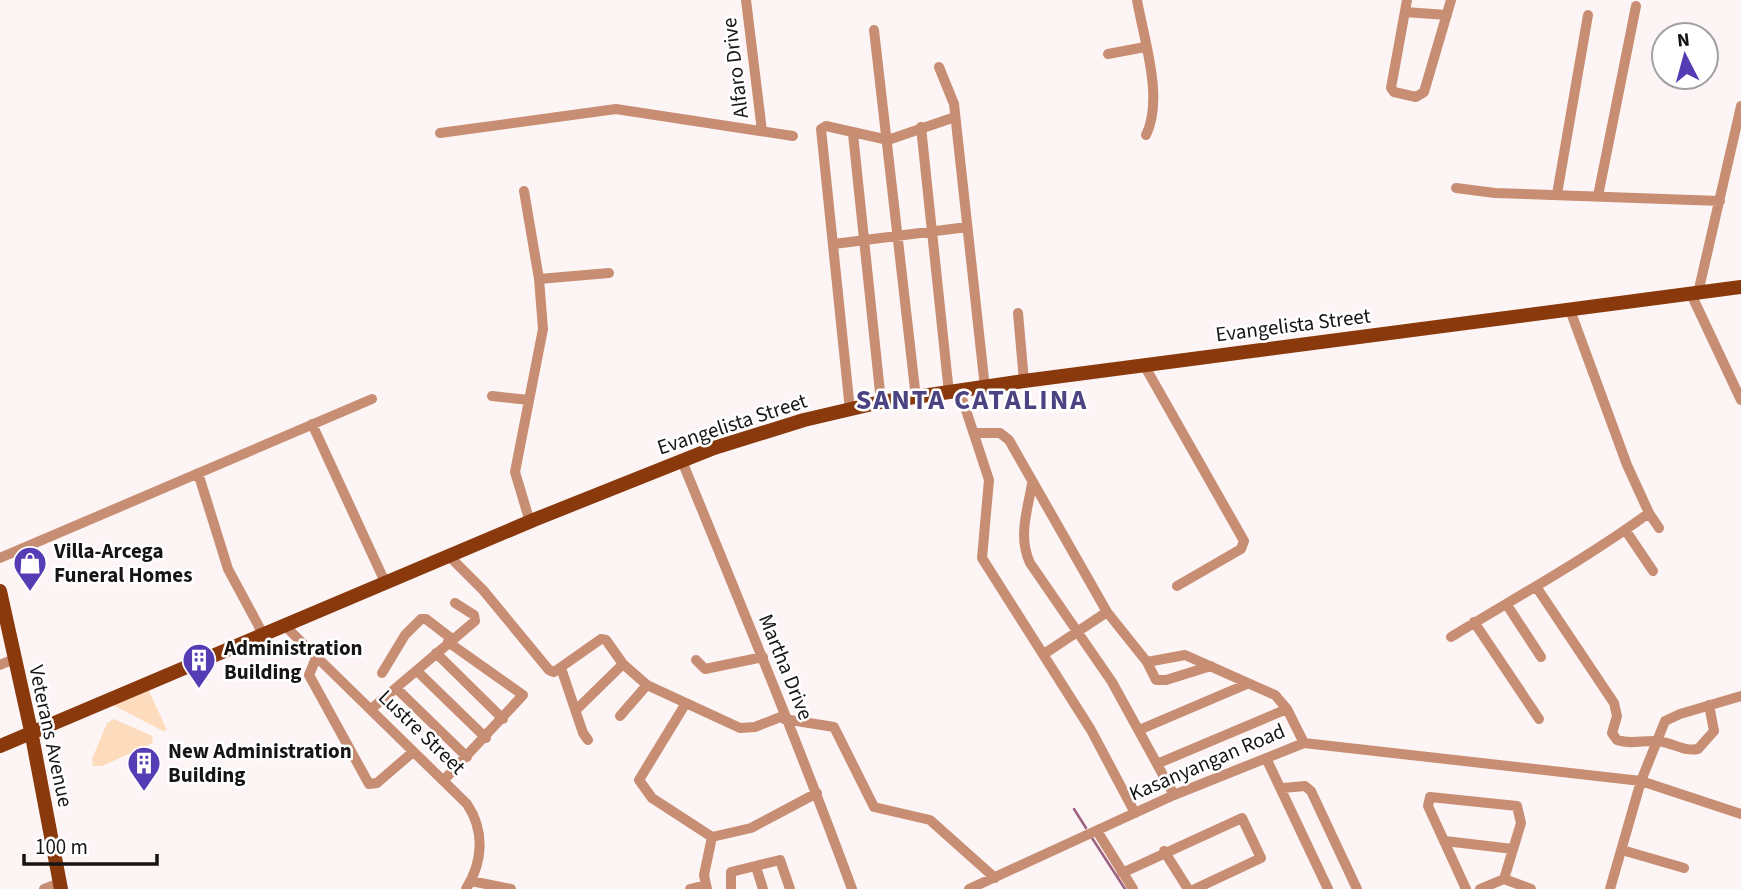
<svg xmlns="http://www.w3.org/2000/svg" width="1741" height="889" font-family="'Source Sans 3',sans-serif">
<rect width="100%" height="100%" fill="#fdf5f5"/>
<!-- green -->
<path fill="#fddbbd" d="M148 689 167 730 163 731 111 704Z
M114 719 152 736 153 743 102 766H93L92 759 107 723Z"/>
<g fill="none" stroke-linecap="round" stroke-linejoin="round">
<!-- stream -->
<path stroke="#9d6182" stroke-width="2.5" d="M1074 809 1086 828
M1092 838 1125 889"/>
<!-- minor -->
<path stroke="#c88e74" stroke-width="10" d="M746 0 762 131
M1137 0C1144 40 1164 99 1146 135
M1407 0 1391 88 1394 92 1416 97 1424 92 1451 0
M1405 12 1447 15
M874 30 916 398
M1108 54 1145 47
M939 67 954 104 985 388
M921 127 949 393
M440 133 616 109 793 136
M853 134 881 402
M1456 188 1495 193 1720 201
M524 191 539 279 543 329 515 472 530 522
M1557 194 1588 15
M1598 196 1636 6
M834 244 967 227
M539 279 609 273
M1698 293 1741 106
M1691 294 1741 400
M1018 313 1024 381
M1144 365 1244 541 1241 549 1177 586
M960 392 989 480 982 558 1091 730 1135 813
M492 396 529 400
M850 410 821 129 826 126 888 140 955 117
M312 424 385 582
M975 433H1000L1009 440 1107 612 1147 662 1156 680H1166L1211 666
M682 461C740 603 799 745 852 889
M198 473 228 569 263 634
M1032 484C1027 512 1018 537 1030 563L1112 682 1174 795
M1649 513 1659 528
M1626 531 1653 571
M448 555 483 590 549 670 554 672 601 639 606 640 623 664 576 710
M0 558 372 399
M1537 588 1614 703 1617 716 1612 733 1617 740C1632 745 1642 740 1657 741 1672 742 1683 752 1698 749L1714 731 1709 705
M1507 605 1541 657
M1474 622 1539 719
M284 625 467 804C485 831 483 862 466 889
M1451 637C1518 596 1586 559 1649 513L1627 465 1570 310
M436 653 503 719
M1044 654 1107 612
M316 658 309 675 369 784 377 783 413 752
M696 660 705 669 763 657
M1147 662 1185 655 1275 695 1287 709 1304 743
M623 664 647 685 740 728 755 727 783 716
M0 665 14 659
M561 668 583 733 588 740
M417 671 486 738
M382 673 405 635 421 619H426L452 639
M396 688 467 757
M686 703 639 780 652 798 712 837 704 875 707 889
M371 709 475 621 474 615 455 603
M620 716 647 685
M784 719 834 727 874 807 930 820 995 878
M1139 730 1247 684
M1266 758 1328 889
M1159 763 1287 709
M444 780 523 695 448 642
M1283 788 1305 786 1311 791 1357 889
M1097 831 1133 889
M712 837 751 828 817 793
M1445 841 1513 849
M1622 850 1684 868
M1164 851 1188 889
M756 867 763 889
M1122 873 1242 818 1261 858 1195 889
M471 881 511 889
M44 889 60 883
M690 889 706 885
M731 889V872L780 860 790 889
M969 889 1174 795 1304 743 1641 781 1741 814
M1466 889 1428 806 1430 797 1517 806 1521 823 1504 879
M1480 889 1504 879 1531 889
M1610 889 1641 781 1665 721 1680 714 1741 696"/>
<!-- major -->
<path stroke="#89390c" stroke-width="14" d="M0 591 31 731 61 889
M0 746 536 519 714 448 804 420 881 402 1024 381 1741 287"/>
</g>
<!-- icons -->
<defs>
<symbol id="shop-pin" viewBox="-11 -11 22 30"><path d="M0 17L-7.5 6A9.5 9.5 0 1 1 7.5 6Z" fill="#563cb4" stroke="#fff"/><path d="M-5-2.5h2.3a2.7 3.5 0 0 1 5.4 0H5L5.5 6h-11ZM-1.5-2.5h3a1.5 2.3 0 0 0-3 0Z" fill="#fff"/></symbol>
<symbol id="building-pin" viewBox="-11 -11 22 30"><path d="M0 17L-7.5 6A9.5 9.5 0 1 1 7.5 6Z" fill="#563cb4" stroke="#fff"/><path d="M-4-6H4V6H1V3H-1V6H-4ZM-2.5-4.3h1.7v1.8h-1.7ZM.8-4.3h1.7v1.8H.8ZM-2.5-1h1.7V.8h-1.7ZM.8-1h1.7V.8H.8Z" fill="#fff"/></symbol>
</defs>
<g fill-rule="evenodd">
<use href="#shop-pin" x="11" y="544" width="38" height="52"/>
<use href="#building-pin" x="180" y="641" width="38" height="52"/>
<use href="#building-pin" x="125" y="744" width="38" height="52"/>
</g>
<g text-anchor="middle" stroke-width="5" stroke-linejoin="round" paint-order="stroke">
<!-- street labels -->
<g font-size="21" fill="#171514" stroke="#fff">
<text transform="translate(735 68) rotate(-97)" y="7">Alfaro Drive</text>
<text transform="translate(1293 325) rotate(-7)" y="7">Evangelista Street</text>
<text transform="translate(732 424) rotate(-18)" y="7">Evangelista Street</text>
<text transform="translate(786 667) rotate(68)" y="7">Martha Drive</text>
<text transform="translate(422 732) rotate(44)" y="7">Lustre Street</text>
<text transform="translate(51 736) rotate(78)" y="7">Veterans Avenue</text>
<text transform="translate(1207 762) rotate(-23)" y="7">Kasanyangan Road</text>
</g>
<!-- poi labels -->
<g font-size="21" font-weight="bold" fill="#171514" stroke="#fff" text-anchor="start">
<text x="54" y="558">Villa-Arcega<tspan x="54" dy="24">Funeral Homes</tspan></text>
<text x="224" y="655">Administration<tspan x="224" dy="24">Building</tspan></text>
<text x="168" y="758">New Administration<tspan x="168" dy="24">Building</tspan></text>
</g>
<!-- district labels -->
<g font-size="28" font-weight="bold" letter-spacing="2" fill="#4c4482" stroke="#fff">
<text x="972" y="409">SANTA CATALINA</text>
</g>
</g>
<!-- north arrow -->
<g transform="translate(1685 56) rotate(354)"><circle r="33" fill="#ffffff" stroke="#a2a1a1" stroke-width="2"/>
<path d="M0-5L12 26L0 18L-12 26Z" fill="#563cb4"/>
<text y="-10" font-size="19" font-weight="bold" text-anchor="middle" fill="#171514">N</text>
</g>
<!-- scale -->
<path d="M24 854v10h133v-10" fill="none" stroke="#171514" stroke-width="3.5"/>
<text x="35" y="854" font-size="21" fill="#171514" stroke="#ffffff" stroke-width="5" paint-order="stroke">100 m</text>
</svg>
